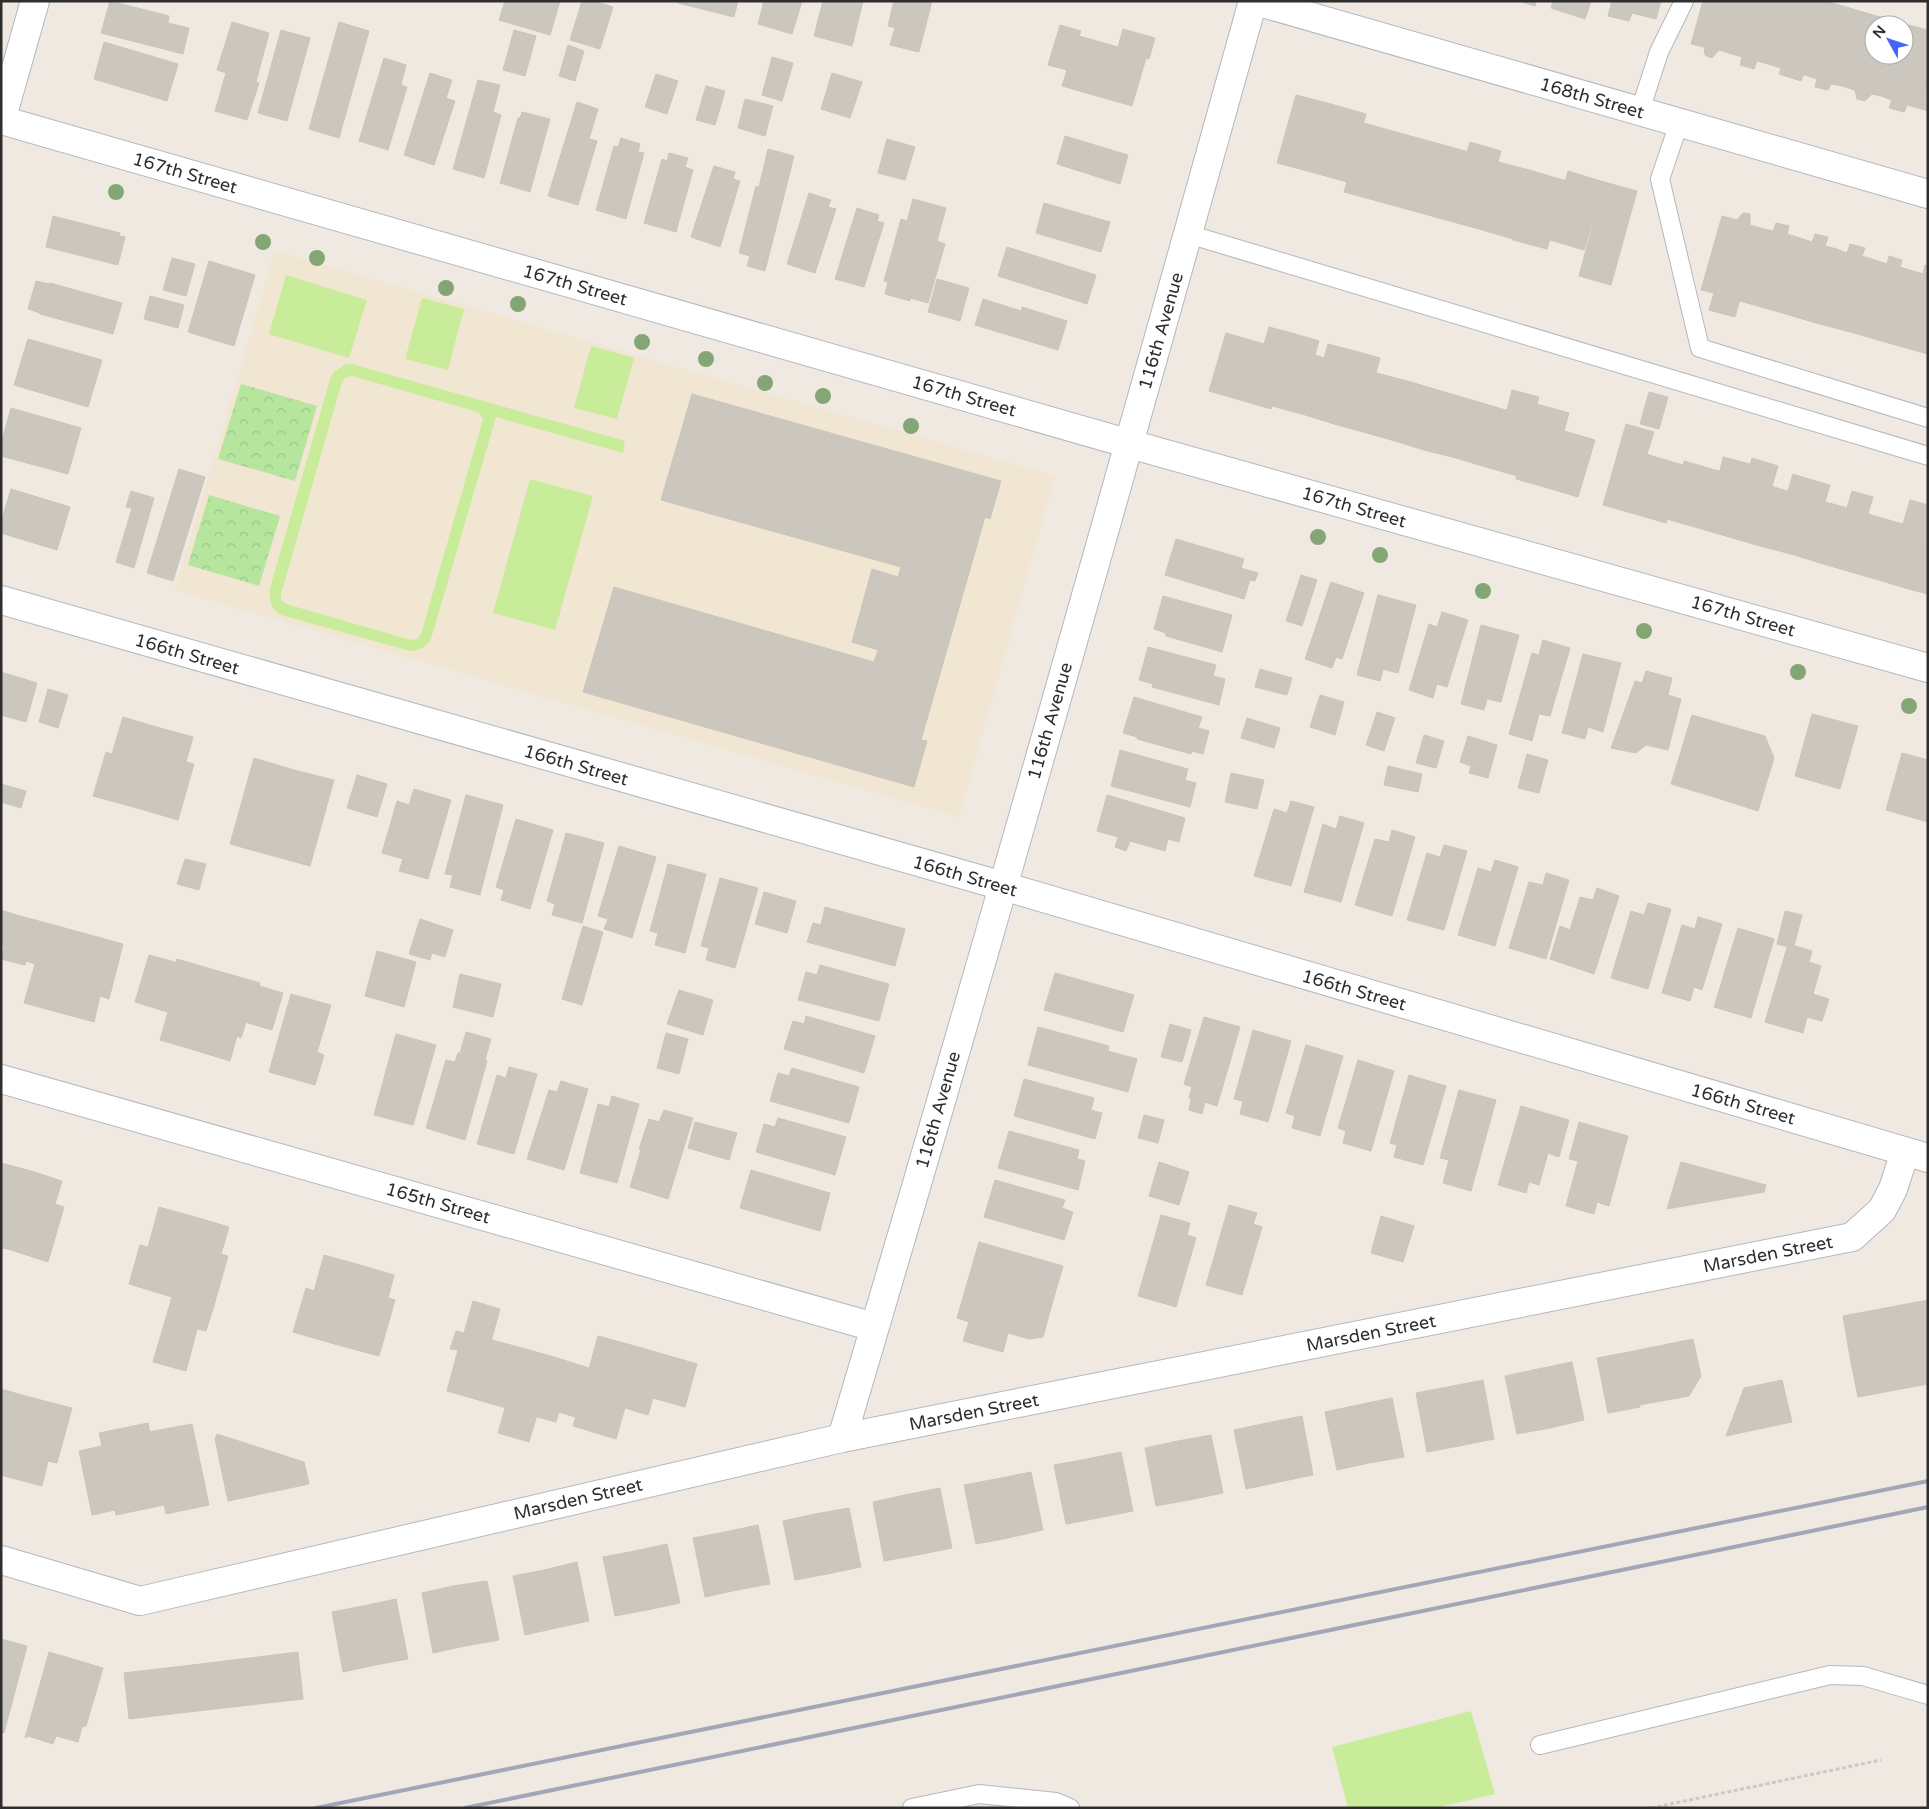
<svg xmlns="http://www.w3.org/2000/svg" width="1929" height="1809" font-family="'Varela Round',sans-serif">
<defs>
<pattern id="park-crowns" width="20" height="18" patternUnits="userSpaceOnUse" patternTransform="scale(1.25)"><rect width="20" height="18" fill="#b6e59e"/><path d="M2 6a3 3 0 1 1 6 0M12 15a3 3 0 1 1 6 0" fill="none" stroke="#9dc588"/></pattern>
</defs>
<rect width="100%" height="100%" fill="#efe9e1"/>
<!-- education -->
<path fill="#f0e6d1" d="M275 251 1055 476 959 817 175 590Z"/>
<!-- park -->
<path fill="url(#park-crowns)" d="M241 384 317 406 295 481 218 459Z
M209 495 280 516 259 586 188 565Z"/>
<!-- pitch -->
<path fill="#c9ec9a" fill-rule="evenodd" d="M286 275 367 300 349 358 269 334Z
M422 298 464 309 448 370 405 359Z
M591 346 634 358 617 419 574 408Z
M346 364H352L625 441 623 453 496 417 431 639C425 647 421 650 410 651L281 615C270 608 269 600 270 588L331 376 334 372ZM352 376 478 412 483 419 421 634 417 639 411 640 286 604 281 600V594L342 382 346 377Z
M530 479 593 496 555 630 493 613Z
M1471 1711 1495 1794 1435 1808H1348L1332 1747Z"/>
<!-- building -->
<path fill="#cbc7bf" stroke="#cbc5ba" d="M110 1 169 16 168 23 189 28 183 54 101 33Z
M505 1H560L550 35 499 20Z
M582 1H594L613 7 600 49 570 40Z
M678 1H738L734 17 678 3Z
M764 1H802L792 34 758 24Z
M823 1H863L852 46 814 36Z
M894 1H932L919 52 890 45 895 28 888 26Z
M1519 1H1536L1535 6Z
M1553 1H1591L1585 19 1551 8Z
M1612 1H1661L1656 19 1632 13 1629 21 1608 16Z
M1703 1H1747L1732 54 1719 50 1712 58 1705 55 1704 47 1691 44Z
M1747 1H1786L1768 64 1757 61 1754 69 1740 65 1742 57 1732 54Z
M1786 1H1826L1805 75H1803L1801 81 1779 74 1781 68 1768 64Z
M1826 1 1863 12 1842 86 1831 84 1828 90 1815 87 1817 79 1805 75Z
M1863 12 1901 23V25H1874V55H1892L1881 96 1872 94 1865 101 1857 99 1855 90 1842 86Z
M232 22 269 33 256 82 217 70Z
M339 22 369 31 339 138 309 129Z
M1901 23 1928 30V75L1918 108 1907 105 1904 112 1889 108 1892 100 1881 96 1892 55H1904V25H1901Z
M1060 25 1081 31 1079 36 1118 47 1123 29 1155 38 1149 59 1146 58 1132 106 1062 86 1067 70 1048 65Z
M281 30 310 38 287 121 258 113Z
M514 30 536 36 525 76 503 70Z
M104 42 178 64 167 101 94 79Z
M568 45 584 51 575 81 559 76Z
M772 57 793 63 782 101 762 95Z
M384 58 406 65 401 85 407 87 388 150 359 141Z
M226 73 259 83 247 120 215 111Z
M430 73 452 80 446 98 455 101 434 165 404 155Z
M832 73 862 82 850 118 821 109Z
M656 74 678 81 667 114 645 107Z
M1928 75V111L1918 108Z
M478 80 500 85 493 112 501 115 484 178 453 169Z
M706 86 725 91 715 125 696 120Z
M1296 95 1331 104 1311 172 1277 163Z
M745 99 773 106 765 136 738 128Z
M577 102 598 109 589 139 597 141 578 205 548 196Z
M1331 104 1366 114 1347 182 1311 172Z
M522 112 550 119 530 192 500 183 518 118H520Z
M1364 123 1396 132 1377 201 1344 192Z
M1396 132 1429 141 1410 210 1377 201Z
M1065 136 1128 155 1120 184 1057 164Z
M621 138 640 144 638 152 644 153 626 219 596 210 614 146 618 147Z
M887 139 915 147 905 180 878 173Z
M1429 141 1465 151 1446 220 1410 210Z
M1470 142 1501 151 1479 229 1446 220 1465 151 1467 152Z
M768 149 794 156 765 271 747 266 750 256 739 253 756 186 759 187Z
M669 153 688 158 685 167 693 170 676 232 644 223 662 159 667 161Z
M1498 162 1533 171 1513 239 1479 229Z
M714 166 735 172 733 179 740 181 720 247 691 237Z
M1533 171 1566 181 1547 249 1513 240Z
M1568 171 1604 182 1584 250 1550 240Z
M1604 182 1637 191 1611 285 1579 276Z
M809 193 831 200 828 207 836 209 815 273 787 264Z
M913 199 946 208 937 241 945 244 928 303 910 298V301L885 294 888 282 884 281 901 219 907 221Z
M1044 203 1110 222 1101 252 1036 233Z
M857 208 879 215 877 221 884 223 864 287 835 279Z
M1743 213 1750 214V225L1760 228 1735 317 1709 310 1714 293 1701 290 1722 216 1737 220Z
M53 216 120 233 119 236 125 237 118 265 46 247Z
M1776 223 1789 226 1787 234 1800 238 1779 312 1740 301 1760 228 1773 231Z
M1815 234 1828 237 1825 246 1837 249 1816 323 1779 312 1800 238 1812 242Z
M1850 244 1865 248 1862 256 1875 260 1854 333 1816 323 1837 249 1847 253Z
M1007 247 1096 275 1087 304 998 276Z
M1889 256 1902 260 1900 267 1913 271 1892 344 1854 333 1875 260 1887 264Z
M172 258 195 264 186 296 163 290Z
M209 261 255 275 234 346 188 332Z
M1925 265 1928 266V354L1892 344 1913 271 1923 274Z
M937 279 969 288 960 321 928 312Z
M36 281 49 284 50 283 122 303 113 334 40 314V313L28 309Z
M150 296 184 305 178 328 144 319Z
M983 299 1021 311 1022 307 1067 321 1058 350 975 325Z
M1269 327 1292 333 1271 409 1240 400 1257 342 1264 344Z
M1226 333 1257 342 1240 400 1209 391Z
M1292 333 1319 341 1315 355 1318 356 1302 414 1272 406Z
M28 339 102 360 88 407 14 385Z
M1328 344 1355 351 1334 424 1302 414 1318 356 1324 358Z
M1355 351 1380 358 1376 373 1380 374 1363 432 1334 424Z
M1380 374 1411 382 1395 441 1363 432Z
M1411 382 1441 391 1424 450 1395 441Z
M1512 390 1539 397 1517 476 1486 467 1502 409 1507 410Z
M1441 391 1472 400 1456 458 1424 450Z
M1649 392 1668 397 1659 429 1640 424Z
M692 394 1001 481 990 519 985 517 921 740 927 741 914 787 583 692 614 587 874 662 878 650 852 642 872 569 898 577 901 567 661 500Z
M1472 400 1502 409 1486 467 1456 458Z
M1537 404 1569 413 1548 488 1516 479Z
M11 408 81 428 68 474 1 456V443Z
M1626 424 1654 432 1647 454 1652 456 1635 514 1603 505Z
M1564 431 1595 440 1578 497 1548 488Z
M1652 456 1683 465 1666 523 1635 514Z
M1723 457 1750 464 1729 537 1698 528 1715 470 1720 471Z
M1752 458 1778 466 1772 486 1777 488 1760 546 1729 537Z
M1684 461 1715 470 1698 528 1667 519Z
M179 469 205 477 173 581 147 573Z
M1793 474 1812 480 1791 554 1760 546 1777 488 1788 491Z
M1812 480 1830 485 1825 502 1837 505 1820 563 1791 554Z
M11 489 70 507 57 550 1 533V522Z
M131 491 154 498 134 568 116 562 132 508 126 507Z
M1852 491 1873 497 1851 572 1820 563 1837 505 1847 508Z
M1910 500 1928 505V537L1912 590 1882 581 1899 523 1903 524Z
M1868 514 1899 523 1882 581 1851 572Z
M1928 537V594L1912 590Z
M1176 539 1244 559 1241 568 1258 573 1255 581 1250 580 1244 599 1165 575Z
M1301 575 1317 580 1302 626 1286 621Z
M1331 582 1364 593 1342 659 1336 657 1332 668 1305 659Z
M1378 595 1416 605 1398 673 1383 669 1380 681 1357 675Z
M1163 596 1232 615 1222 652 1166 636V633L1154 629Z
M1442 612 1468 620 1447 687 1437 684 1433 698 1409 690 1429 624 1437 627Z
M1481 625 1519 635 1501 702 1487 699 1484 710 1461 704Z
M1543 640 1570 648 1550 716 1539 714 1532 741 1509 734 1532 653 1539 655Z
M1148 647 1216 665 1213 676 1225 679 1219 705 1152 687 1153 684 1139 680Z
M1583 654 1621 663 1603 732 1588 727 1585 739 1562 733Z
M1260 669 1292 678 1287 695 1255 687Z
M1646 671 1672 678 1668 695 1681 699 1668 750 1646 745 1636 753 1611 748 1635 681 1642 683Z
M1 672 37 683 26 722 1 715Z
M48 689 68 695 58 728 39 722Z
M1320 695 1344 702 1335 735 1310 727Z
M1134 697 1202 717 1198 728 1209 731 1203 754 1192 751 1191 754 1137 739V737L1123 733Z
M1377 712 1395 718 1384 751 1366 745Z
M1812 714 1858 726 1840 789 1795 776Z
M1692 715 1730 726 1711 796 1671 784Z
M123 717 160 728 137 808 93 796 106 752 112 754Z
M1247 718 1280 728 1274 748 1241 738Z
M1730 726 1765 736 1774 758 1758 811 1711 796Z
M160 728 193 737 186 762 194 764 178 820 137 808Z
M1424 735 1444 741 1436 768 1416 763Z
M1468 736 1497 745 1488 778 1469 773 1471 766 1460 762Z
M1120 750 1188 769 1185 780 1196 783 1190 807 1111 786Z
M1902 753 1928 760V822L1886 810Z
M1527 754 1548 760 1539 793 1518 788Z
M254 758 294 770 270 855 230 844Z
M1388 766 1422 774 1418 792 1384 785Z
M294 770 334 780 310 866 270 855Z
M1231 773 1264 780 1257 809 1225 802Z
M357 775 387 784 377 817 347 808Z
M1 784 26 791 21 808 1 802Z
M414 789 451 800 428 879 399 871 403 859 382 853 397 801 409 805Z
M466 795 503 805 480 895 450 887 453 875 445 874Z
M1107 795 1185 818 1179 842 1168 839 1165 851 1130 841 1126 851 1115 847 1118 837 1097 831Z
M1291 801 1314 807 1291 886 1254 876 1274 809 1287 813Z
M1340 816 1364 823 1341 902 1304 892 1323 824 1336 829Z
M516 819 553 830 530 909 501 900 504 890 496 887Z
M1392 830 1415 837 1392 916 1355 905 1375 839 1389 842Z
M566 833 604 843 582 923 552 915 555 904 547 901Z
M1444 845 1467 851 1444 930 1407 920 1427 853 1440 857Z
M619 846 656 857 632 938 604 929 608 919 598 916Z
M185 859 206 864 199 890 177 884Z
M1495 860 1518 867 1495 946 1458 935 1478 868 1491 872Z
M668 864 706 874 685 953 655 945 658 933 650 931Z
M1546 873 1569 880 1546 959 1509 948 1529 882 1543 885Z
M720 878 758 888 735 968 706 960 709 948 701 946Z
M1597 888 1619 896 1594 974 1550 959 1560 926 1570 930 1580 897 1593 900Z
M764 892 796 901 787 933 755 924Z
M1648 903 1671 909 1648 989 1611 978 1631 911 1644 915Z
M825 907 905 929 895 966 807 942 813 923 821 925Z
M1 910 13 914 4 947 1 946Z
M1785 911 1802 915 1794 946 1788 944V947L1777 944Z
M13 914 83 933 61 1013 24 1003 35 964 26 961 25 965 1 959Z
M1698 917 1722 924 1702 990 1694 987 1690 1001 1662 993 1682 925 1695 929Z
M420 919 453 930 445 957 432 953 430 960 409 954Z
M583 926 603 932 582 1005 562 999Z
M1738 928 1774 939 1751 1018 1714 1007Z
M83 933 123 944 109 999 100 996 94 1022 61 1013Z
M1788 944 1812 951 1809 962 1821 966 1813 994 1829 999 1822 1021 1807 1017 1803 1033 1765 1022Z
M377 951 416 962 404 1007 365 996Z
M149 955 175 962 161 1010 135 1002Z
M177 959 218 971 194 1050 160 1040 168 1012 161 1010Z
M820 965 889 984 879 1021 798 1000 806 972 817 975Z
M218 971 260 983 248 1023 246 1022 241 1038 237 1036 230 1061 194 1050Z
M1055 973 1134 995 1123 1032 1044 1010Z
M460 974 501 984 493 1017 453 1007Z
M259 986 283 993 272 1030 248 1023Z
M679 990 713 1000 703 1035 667 1024Z
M291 994 331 1005 317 1052 324 1055 315 1085 269 1072Z
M806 1016 875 1036 864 1073 784 1049 793 1021 804 1024Z
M1204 1017 1240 1027 1217 1106 1205 1102 1202 1114 1189 1110 1191 1099 1189 1098 1192 1087 1184 1084Z
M1170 1024 1191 1030 1182 1062 1161 1057Z
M1038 1027 1109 1046 1108 1051 1137 1059 1128 1092 1028 1065Z
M1253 1030 1291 1041 1268 1122 1240 1114 1243 1101 1234 1099Z
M466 1032 491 1039 485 1060 487 1061 465 1140 426 1128 446 1060 455 1062 458 1053H460Z
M666 1033 688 1039 679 1074 657 1068Z
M396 1034 436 1045 413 1125 374 1115Z
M1306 1045 1343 1056 1320 1136 1292 1128 1295 1116 1286 1113Z
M1358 1060 1394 1071 1371 1151 1343 1143 1346 1131 1338 1128Z
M509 1067 537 1074 514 1154 477 1144 497 1075 506 1078Z
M792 1068 859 1087 849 1123 770 1101 778 1073 789 1076Z
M1409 1075 1446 1086 1423 1165 1394 1157 1397 1145 1390 1143Z
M1024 1079 1094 1098 1091 1110 1102 1113 1095 1139 1014 1116Z
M561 1081 588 1089 564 1170 527 1159 549 1090 557 1092Z
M1459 1090 1496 1100 1471 1191 1443 1183 1449 1160 1440 1158Z
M612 1096 639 1104 617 1183 580 1173 598 1104 609 1107Z
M1521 1106 1569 1120 1559 1157 1548 1153 1539 1185 1529 1182 1526 1193 1498 1185Z
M664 1110 693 1118 668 1199 630 1187 641 1150 639 1149 649 1119 659 1122Z
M1144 1115 1164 1120 1158 1143 1138 1138Z
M778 1118 846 1137 835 1175 756 1152 764 1124 775 1127Z
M695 1122 737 1133 729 1160 688 1148Z
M1579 1122 1628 1136 1609 1206 1597 1202 1594 1214 1566 1206 1578 1161 1569 1159Z
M1009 1131 1079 1150 1077 1159 1085 1161 1078 1190 998 1168Z
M1159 1162 1189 1172 1179 1205 1149 1196Z
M1681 1162 1766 1185 1764 1192 1667 1209Z
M1 1163 31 1171 8 1249 1 1248Z
M751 1170 830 1193 820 1231 740 1208Z
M31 1171 62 1181 55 1204 64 1207 48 1262 8 1249Z
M995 1180 1065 1200 1062 1208 1073 1212 1064 1240 984 1217Z
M1229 1205 1257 1213 1253 1224 1262 1227 1242 1295 1206 1285Z
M159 1207 195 1217 172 1297 129 1284 140 1245 148 1247Z
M1161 1215 1190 1223 1187 1235 1196 1238 1176 1307 1138 1296Z
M1381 1216 1414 1226 1403 1262 1371 1253Z
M195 1217 229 1227 221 1254 228 1256 213 1309 172 1297Z
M979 1242 1063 1266 1052 1304 968 1280Z
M324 1255 360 1265 338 1345 293 1332 306 1288 314 1291Z
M360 1265 394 1275 388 1298 395 1300 379 1356 338 1345Z
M968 1280 1052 1304 1043 1337 1029 1339 1008 1333 1003 1352 963 1341 969 1322 957 1318Z
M172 1297 213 1309 206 1331 197 1329 186 1371 153 1362Z
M1928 1300V1343L1850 1357 1843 1316Z
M473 1301 500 1309 475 1399 447 1391 458 1350 450 1349 456 1331 464 1333Z
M598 1336 642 1348 616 1439 573 1426Z
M1693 1339 1701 1376 1689 1396 1639 1405 1629 1352Z
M492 1340 522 1348 506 1408 475 1399Z
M1928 1343V1384L1858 1397 1850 1357Z
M522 1348 554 1357 529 1442 498 1433Z
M642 1348 697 1364 685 1407 653 1398 648 1415 625 1408Z
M1629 1352 1640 1407 1608 1413 1597 1358Z
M554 1357 589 1368 575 1417 559 1412 556 1422 537 1417Z
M1572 1362 1584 1420 1550 1428 1538 1369Z
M1538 1369 1550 1428 1517 1434 1505 1376Z
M1483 1380 1494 1439 1459 1446 1448 1387Z
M1782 1380 1792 1422 1726 1436 1744 1388Z
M1448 1387 1459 1446 1427 1452 1416 1393Z
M1 1389 29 1397 8 1477 1 1475Z
M29 1397 72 1408 57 1463 48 1461 42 1486 8 1477Z
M1392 1398 1404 1457 1369 1463 1358 1405Z
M1358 1405 1369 1463 1337 1470 1325 1412Z
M1302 1416 1313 1475 1279 1482 1267 1423Z
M148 1423 164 1505 116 1515 115 1510 92 1515 79 1451 102 1446 99 1433Z
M1267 1423 1279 1482 1246 1489 1234 1430Z
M192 1424 209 1505 166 1514 149 1432Z
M217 1434 304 1462 309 1484 228 1501 215 1439Z
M1211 1435 1223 1493 1189 1500 1178 1441Z
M1178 1441 1189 1500 1156 1506 1145 1448Z
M1121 1452 1133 1511 1098 1518 1087 1459Z
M1087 1459 1098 1518 1066 1524 1054 1465Z
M1031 1472 1043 1530 1008 1538 996 1479Z
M996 1479 1008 1538 976 1544 964 1485Z
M940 1488 952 1548 917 1555 905 1495Z
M905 1495 917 1555 884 1561 873 1502Z
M849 1508 861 1567 827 1574 815 1514Z
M815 1514 827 1574 795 1580 783 1521Z
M758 1525 770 1584 737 1590 725 1532Z
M725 1532 737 1590 705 1597 693 1538Z
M667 1544 680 1603 647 1610 635 1551Z
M635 1551 647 1610 615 1616 603 1557Z
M577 1562 589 1621 556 1628 544 1570Z
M544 1570 556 1628 525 1635 513 1576Z
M487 1581 499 1640 465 1646 453 1586Z
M453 1586 465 1646 433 1653 422 1593Z
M396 1599 408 1659 375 1665 363 1606Z
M363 1606 375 1665 343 1672 332 1612Z
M1 1639 27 1646 4 1733 1 1732Z
M49 1652 103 1668 86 1726 82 1727 78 1742 56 1736 53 1744 28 1736 25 1738Z
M298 1652 303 1699 215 1709 209 1663Z
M209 1663 215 1709 129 1719 124 1673Z"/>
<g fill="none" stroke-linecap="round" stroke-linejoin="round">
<defs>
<path id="service" d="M1640 111 1659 52 1684 1
M1679 123 1660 179 1700 348 1928 418
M1188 234 1928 456
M1540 1745 1830 1675 1863 1676 1928 1695
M912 1808 979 1794 1056 1802 1070 1808"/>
<path id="minor" d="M1256 1 1928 194
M1 120 1130 444 1928 668
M1 121 35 1
M1 600 1003 886 1928 1158
M1 1079 874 1327
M842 1438C984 961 1119 481 1253 1
M1 1560 140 1601 842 1438 1852 1237 1882 1210 1893 1189 1905 1152"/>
</defs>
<!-- service casing -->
<use href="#service" stroke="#b4b7c1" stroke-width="20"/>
<!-- minor casing -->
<use href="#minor" stroke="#b4b7c1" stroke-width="30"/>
<!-- path -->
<path stroke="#c9c9c9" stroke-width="3" stroke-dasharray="4 2.5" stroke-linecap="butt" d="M1651 1808 1881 1760"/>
<!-- service -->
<use href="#service" stroke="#fff" stroke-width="18"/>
<!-- minor -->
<use href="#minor" stroke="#fff" stroke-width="28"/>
<!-- rail -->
<path stroke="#a3a6b8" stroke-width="4" d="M316 1808 1928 1481
M465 1808 1928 1507"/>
</g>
<!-- trees -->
<g fill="#84a574">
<circle cx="116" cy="192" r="8"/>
<circle cx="263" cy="242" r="8"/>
<circle cx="317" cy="258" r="8"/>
<circle cx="446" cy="288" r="8"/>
<circle cx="518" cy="304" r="8"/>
<circle cx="642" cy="342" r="8"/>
<circle cx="706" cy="359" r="8"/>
<circle cx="765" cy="383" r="8"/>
<circle cx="823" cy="396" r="8"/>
<circle cx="911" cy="426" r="8"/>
<circle cx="1318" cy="537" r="8"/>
<circle cx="1380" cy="555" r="8"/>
<circle cx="1483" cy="591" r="8"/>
<circle cx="1644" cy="631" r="8"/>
<circle cx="1798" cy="672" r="8"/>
<circle cx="1909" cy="706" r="8"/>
</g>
<g text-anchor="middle" stroke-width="4" stroke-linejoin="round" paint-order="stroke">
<!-- street labels -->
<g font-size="18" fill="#2e2e2e" stroke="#fff">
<text transform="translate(1592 98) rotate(16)" y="6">168th Street</text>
<text transform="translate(185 173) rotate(16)" y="6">167th Street</text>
<text transform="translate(575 285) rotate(16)" y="6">167th Street</text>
<text transform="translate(1161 331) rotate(-74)" y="6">116th Avenue</text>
<text transform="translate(964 396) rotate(16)" y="6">167th Street</text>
<text transform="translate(1354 507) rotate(16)" y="6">167th Street</text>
<text transform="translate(1743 616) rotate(16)" y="6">167th Street</text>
<text transform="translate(187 654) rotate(16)" y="6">166th Street</text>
<text transform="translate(1050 721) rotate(-74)" y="6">116th Avenue</text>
<text transform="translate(576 765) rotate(16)" y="6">166th Street</text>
<text transform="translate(965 876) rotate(16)" y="6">166th Street</text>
<text transform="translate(1354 990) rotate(16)" y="6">166th Street</text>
<text transform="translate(1743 1104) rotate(16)" y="6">166th Street</text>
<text transform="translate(938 1110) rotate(-74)" y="6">116th Avenue</text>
<text transform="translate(438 1203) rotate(16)" y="6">165th Street</text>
<text transform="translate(1768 1254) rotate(-11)" y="6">Marsden Street</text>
<text transform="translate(1371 1333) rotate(-11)" y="6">Marsden Street</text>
<text transform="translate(974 1412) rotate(-11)" y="6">Marsden Street</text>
<text transform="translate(578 1499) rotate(-13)" y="6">Marsden Street</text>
</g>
</g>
<!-- border -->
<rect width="1929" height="1809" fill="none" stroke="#2e2e2e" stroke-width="5"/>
<!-- north arrow -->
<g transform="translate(1889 40) rotate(310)"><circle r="24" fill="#ffffff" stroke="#ababab"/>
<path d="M0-4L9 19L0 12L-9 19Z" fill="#4264fb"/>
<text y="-8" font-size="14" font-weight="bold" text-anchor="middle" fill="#2e2e2e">N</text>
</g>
</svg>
